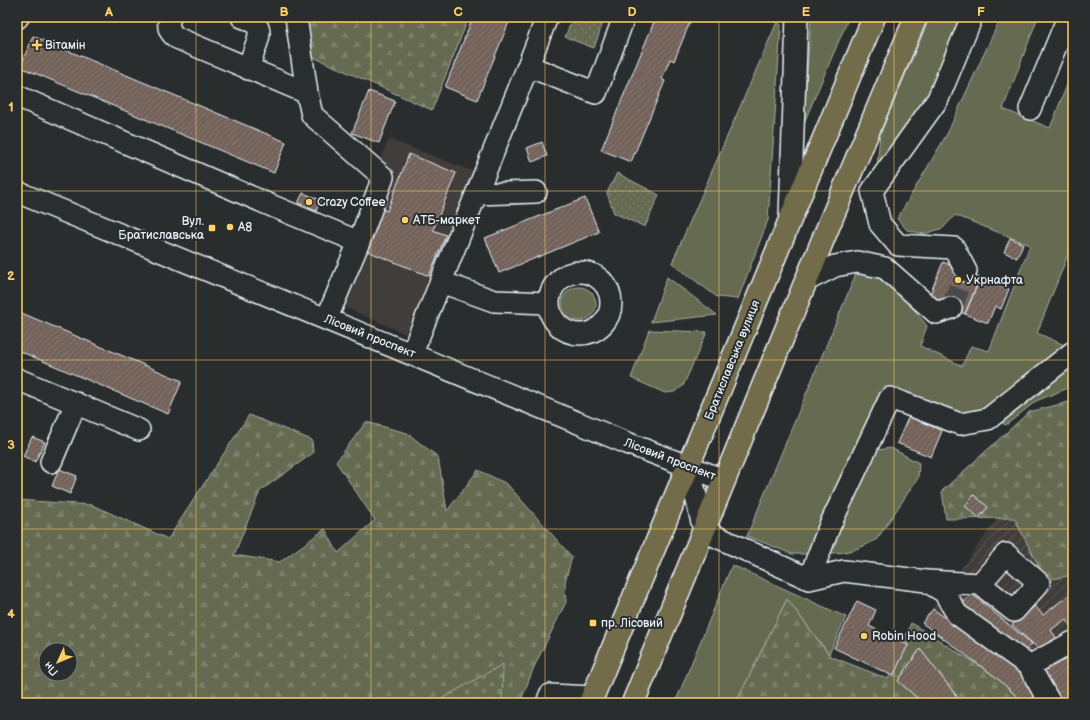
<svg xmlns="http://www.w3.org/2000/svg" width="1090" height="720" font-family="'Balsamiq Sans',sans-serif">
<defs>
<pattern id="industrial-furrows" width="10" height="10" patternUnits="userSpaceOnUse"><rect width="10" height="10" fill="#403d3b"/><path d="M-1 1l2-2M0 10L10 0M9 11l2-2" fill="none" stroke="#5c5a58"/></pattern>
<pattern id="forest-firs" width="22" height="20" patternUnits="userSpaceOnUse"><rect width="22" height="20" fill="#656b51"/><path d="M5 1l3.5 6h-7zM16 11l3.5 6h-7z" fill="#7b816b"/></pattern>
<pattern id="cemetery-stones" width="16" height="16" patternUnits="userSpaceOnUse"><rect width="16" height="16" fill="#656b51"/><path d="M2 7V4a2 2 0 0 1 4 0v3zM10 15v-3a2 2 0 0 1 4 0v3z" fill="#7b816b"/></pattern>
<pattern id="park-dots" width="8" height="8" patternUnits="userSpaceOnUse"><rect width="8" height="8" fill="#656b51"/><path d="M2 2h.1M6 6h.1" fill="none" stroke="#7b816b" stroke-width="1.8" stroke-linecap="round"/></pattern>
<pattern id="building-hatch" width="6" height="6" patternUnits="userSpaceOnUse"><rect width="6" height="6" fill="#73625a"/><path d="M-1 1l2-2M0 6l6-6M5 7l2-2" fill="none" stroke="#877972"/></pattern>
</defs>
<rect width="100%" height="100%" fill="#2a2d2e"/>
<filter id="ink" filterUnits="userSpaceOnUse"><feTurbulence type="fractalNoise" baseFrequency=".025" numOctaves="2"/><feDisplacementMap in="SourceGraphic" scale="8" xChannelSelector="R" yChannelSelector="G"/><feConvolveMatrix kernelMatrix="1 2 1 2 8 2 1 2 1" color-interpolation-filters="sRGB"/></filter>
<g filter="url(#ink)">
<!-- built -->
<path fill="#403d3b" d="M389 139 488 177 422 341 324 298Z"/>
<!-- industrial -->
<path fill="url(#industrial-furrows)" d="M1014 496 1073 536V703H1024L997 678 922 623Z"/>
<!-- grass -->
<path fill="#656b51" stroke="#a6aea4" d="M811 17H849L803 125Z
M930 17H964L942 68 916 115 877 167 880 134Z
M1001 17H1038L1003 109 1050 128 1073 70V242L1037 333 1069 347 990 413 969 417 893 387 851 471 813 554H792L747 536 858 269 887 276 927 326 920 346 962 366 971 346 989 351 1030 245 955 215 943 228 924 234 907 230 897 219 947 134Z
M777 22 781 25 768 220 738 299 717 297 672 263Z
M667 277 717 315 651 322Z
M562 304a17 17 0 1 1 34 0a17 17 0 1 1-34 0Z
M649 330 707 332 683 386 674 392 665 393 631 378Z
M1073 359V386L1036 401 1006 425 994 419Z
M891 448 919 463 918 478 877 539C860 549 848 553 829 553L869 464 878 450Z
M732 565 846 617 829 654 787 599 736 703H675Z"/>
<!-- forest -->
<path fill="url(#forest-firs)" stroke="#a6aea4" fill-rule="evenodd" d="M306 17H469L432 110 304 53Z
M1073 401V575L1046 580 1014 518 946 519 942 491 1029 412Z
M249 415 312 440 313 453 260 491 234 555 280 562 325 529 338 553 375 520 336 462 366 422 407 433 438 457 447 511 478 470 507 484 572 557 565 582 566 602 534 667 520 703H17V500L92 505 168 539ZM46 650H70V674H46Z
M787 599 830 656 888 679 911 623 1020 691 1026 703H736Z"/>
<!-- cemetery -->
<path fill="url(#cemetery-stones)" stroke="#a6aea4" d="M503 664 502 703H434Z"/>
<!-- park -->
<path fill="url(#park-dots)" stroke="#a6aea4" d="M573 17H605L594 48 565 37Z
M617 173 659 195 645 227 614 213 607 193Z"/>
<!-- building -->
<path fill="url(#building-hatch)" stroke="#e8f1f8" d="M473 17H511L477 100 445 87Z
M656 17H692L674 61 670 59 662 79 665 81 631 162 601 150Z
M33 36 286 142 274 173 20 67Z
M369 91 395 101 379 143 352 133Z
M542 142 547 156 532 162 527 148Z
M409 154 456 173 433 230 446 235 429 276 362 249 378 208 387 211Z
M303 193 321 200 316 211 298 203Z
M585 198 599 232 499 273 485 238Z
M1010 238 1023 244 1017 258 1004 252Z
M943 262 980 278 965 314 928 299Z
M980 278 1009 289 1001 309 995 306 988 323 965 314Z
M17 311 182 381 168 414 17 350Z
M909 416 942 431 931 457 897 443Z
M32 437 45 442 35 462 23 456Z
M59 469 77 476 70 494 52 486Z
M974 495 988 507 979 518 965 506Z
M1073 592V630L1066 619 1051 630 1057 639 1040 650 1012 625 1035 606 1043 615Z
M971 593 1032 644 1021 657 961 606Z
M857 601 876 610 869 626 908 645 893 676 834 648Z
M933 609 1030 679 1044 703H1024L997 678 922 623Z
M920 649 959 699 954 703H923L898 681Z
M1073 653V703H1061L1042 668Z"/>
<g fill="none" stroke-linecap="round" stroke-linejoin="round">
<!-- minor-tunnel -->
<path stroke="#464a4c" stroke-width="21" stroke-dasharray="21 10" stroke-linecap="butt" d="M951 308 966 271"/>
<defs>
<path id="minor" d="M170 17C167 27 169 32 177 38L307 93
M242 17C261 24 262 30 255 48 253 55 250 62 248 69
M296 17 307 93 312 115 383 177 359 242 327 318
M547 17 528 66 596 93 624 17
M17 18 18 17
M17 96 270 205 359 242
M1030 109 1068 17
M17 192 627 443 724 480
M477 194 536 192
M790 216 797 17
M966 271 954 248 898 245 880 224 872 191 938 99 972 17
M549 303a31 31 0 1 1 62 0a31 31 0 1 1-62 0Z
M807 280 835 266 857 262 885 268 936 313 951 308
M441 282 494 301 548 303
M412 353 528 66
M17 379 139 430
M51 462 76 403
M689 466 704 531 809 579 844 571 926 581 944 592 957 614 1029 666 1050 703
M809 579 830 525 890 398 960 424 988 419 1073 352
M927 581 980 584 1014 611 1039 583 1006 554 980 584
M1029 666 1073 642
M547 703 550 695 593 697"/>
<path id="major" d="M590 703 874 17
M633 703 833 215 916 17"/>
</defs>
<!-- minor casing -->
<use href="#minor" stroke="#e8f1f8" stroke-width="24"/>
<!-- major casing -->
<use href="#major" stroke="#e8f1f8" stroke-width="25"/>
<!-- minor -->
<use href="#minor" stroke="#2a2d2e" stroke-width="21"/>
<!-- major -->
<use href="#major" stroke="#736c4b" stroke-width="22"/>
</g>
</g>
<!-- grid -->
<path fill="none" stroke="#ffd166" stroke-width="1" stroke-opacity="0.55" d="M196 17V703M371 17V703M545 17V703M719 17V703M894 17V703M17 191H1073M17 360H1073M17 529H1073"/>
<!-- markers -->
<g fill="#ffd166" stroke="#2a2d2e" stroke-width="1.5">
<path d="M35 39h4v4h4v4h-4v4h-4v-4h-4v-4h4z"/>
<circle cx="309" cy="202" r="4"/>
<circle cx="405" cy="220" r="4"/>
<circle cx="230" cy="227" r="4"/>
<rect x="208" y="224" width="8" height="8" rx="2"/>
<circle cx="958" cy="280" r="4"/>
<rect x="589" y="619" width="8" height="8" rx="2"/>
<circle cx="864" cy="636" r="4"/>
</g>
<g text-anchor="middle" stroke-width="4" stroke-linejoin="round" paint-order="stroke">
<!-- poi labels -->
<g font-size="12" fill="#e8f1f8" stroke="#2a2d2e" text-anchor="start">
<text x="45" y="49">Вітамін</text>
<text x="317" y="206">Crazy Coffee</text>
<text x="413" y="224">АТБ-маркет</text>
<text x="204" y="225" text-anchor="end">Вул.<tspan x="204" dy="14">Братиславська</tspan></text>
<text x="238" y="231">А8</text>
<text x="966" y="284">Укрнафта</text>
<text x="601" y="627">пр. Лісовий</text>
<text x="872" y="640">Robin Hood</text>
</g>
<!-- street labels -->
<g font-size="12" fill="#e8f1f8" stroke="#2a2d2e">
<text transform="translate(370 336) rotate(22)" y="4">Лісовий проспект</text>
<text transform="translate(732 360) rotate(-68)" y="4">Братиславська вулиця</text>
<text transform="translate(670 459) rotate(21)" y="4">Лісовий проспект</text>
</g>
</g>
<!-- margin -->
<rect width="1090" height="720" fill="none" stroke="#2a2d2e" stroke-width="44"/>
<!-- north arrow -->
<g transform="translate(58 662) rotate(226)"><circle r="19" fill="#2a2d2e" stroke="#767b7f"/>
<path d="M0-3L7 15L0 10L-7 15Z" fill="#ffd166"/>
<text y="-6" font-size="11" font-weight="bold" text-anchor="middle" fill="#e8f1f8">Пн</text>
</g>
<rect x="22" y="22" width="1046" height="676" fill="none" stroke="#ffd166" stroke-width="1.5"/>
<g font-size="13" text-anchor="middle" font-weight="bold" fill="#ffd166">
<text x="109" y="16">A</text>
<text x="284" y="16">B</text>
<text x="458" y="16">C</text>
<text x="632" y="16">D</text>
<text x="806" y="16">E</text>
<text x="981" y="16">F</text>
<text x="11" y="111">1</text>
<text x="11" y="280">2</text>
<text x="11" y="449">3</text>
<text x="11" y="618">4</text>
</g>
</svg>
